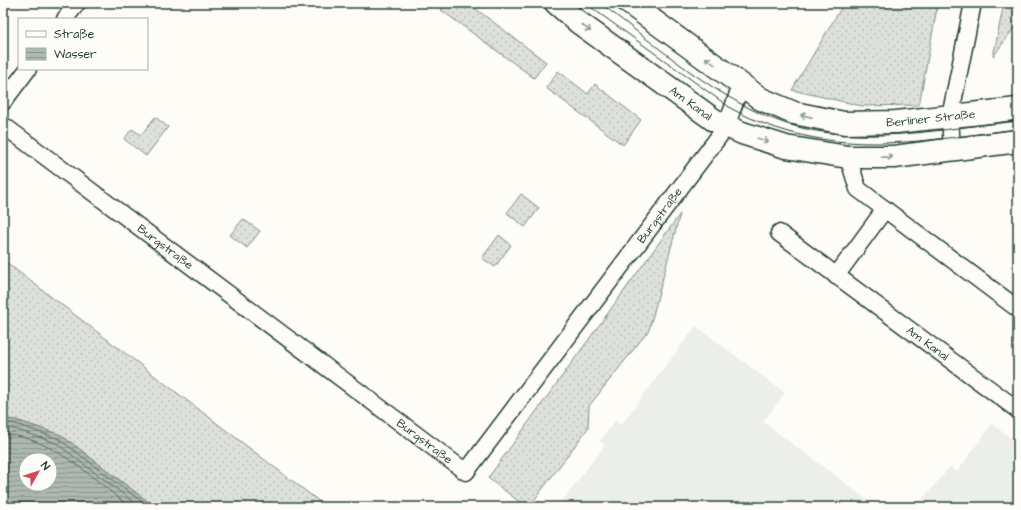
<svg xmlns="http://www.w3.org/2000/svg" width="1021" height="510" font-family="'Architects Daughter',sans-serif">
<defs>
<pattern id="grass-dots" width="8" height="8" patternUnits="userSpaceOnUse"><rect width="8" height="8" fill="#dde0db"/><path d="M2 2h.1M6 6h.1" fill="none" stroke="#bdc1bd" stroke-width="1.8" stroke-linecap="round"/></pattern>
<pattern id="water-rules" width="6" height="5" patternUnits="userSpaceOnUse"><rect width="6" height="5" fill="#aeb8b1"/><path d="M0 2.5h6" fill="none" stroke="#8d9791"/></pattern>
</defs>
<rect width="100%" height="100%" fill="#fdfcf7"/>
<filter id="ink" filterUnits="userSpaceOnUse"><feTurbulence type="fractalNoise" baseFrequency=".025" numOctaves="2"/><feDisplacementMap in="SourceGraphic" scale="8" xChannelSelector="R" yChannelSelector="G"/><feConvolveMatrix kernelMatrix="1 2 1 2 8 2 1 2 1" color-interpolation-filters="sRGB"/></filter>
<g filter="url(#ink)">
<!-- built -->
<path fill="#eceee9" d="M696 326 785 393 763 422 877 507H558L605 445 600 441 615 421 621 425Z
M992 424 1010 438 1014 433 1018 436V507H916L950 467 957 472Z"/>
<!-- grass -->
<path fill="url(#grass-dots)" stroke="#7e8e88" d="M446 3H468L546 62 534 78 441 10Z
M844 3H938L919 105 862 106 792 90Z
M1004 3H1018V22L993 57Z
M558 71 588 94 595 84 641 120 623 145 546 88Z
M155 117 168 127 146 156 124 139 132 129 141 135Z
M521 194 539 208 525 227 507 213Z
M680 214 649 330 589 406 588 428 529 507H526L488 478Z
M243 219 260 231 247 248 230 235Z
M499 235 511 245 495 267 482 258Z
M3 260 320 502 319 507H155L61 435 16 420 3 419Z"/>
<!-- water -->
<path fill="url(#water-rules)" stroke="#75877f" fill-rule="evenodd" d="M3 419 16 420 61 435 155 507H3ZM26 460H50V484H26Z"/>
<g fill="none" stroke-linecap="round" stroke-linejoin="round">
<!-- shore -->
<path stroke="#586e66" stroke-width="1" d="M3 423 16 424 59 439 149 507
M3 428 15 429 56 443 140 507
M3 434C53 437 92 478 130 507"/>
<defs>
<g id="street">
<path d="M65 19 77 3"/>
<path d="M3 102 28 69"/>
<path id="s1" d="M3 125 466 472 726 127 741 85"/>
<path d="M952 149 950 117 973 3"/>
<path d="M848 157 858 189 1018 309"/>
<path id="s2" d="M779 233 1018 410"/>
<path d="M836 276 885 209"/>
</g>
<g id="secondary">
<path id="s3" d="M556 3 578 22 714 120 742 133 786 147 848 157H894L1018 141"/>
<path id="s4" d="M629 3 761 99 794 113 844 123 896 122 1018 109"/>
</g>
</defs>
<!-- street casing -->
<use href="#street" stroke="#1f3d34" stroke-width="19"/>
<!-- secondary casing -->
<use href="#secondary" stroke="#1f3d34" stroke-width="25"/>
<!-- street -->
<use href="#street" stroke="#fdfcf7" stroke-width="16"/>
<!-- secondary -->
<use href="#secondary" stroke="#fdfcf7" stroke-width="22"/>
<!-- tram -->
<path stroke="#1f3d34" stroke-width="1" d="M585 3 732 109C828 160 915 142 1018 129
M600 3C656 45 721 103 787 124 861 147 943 129 1018 120"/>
</g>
<!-- one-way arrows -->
<defs><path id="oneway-shaft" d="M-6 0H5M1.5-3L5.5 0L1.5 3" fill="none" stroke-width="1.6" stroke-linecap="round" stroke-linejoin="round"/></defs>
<g stroke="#8e9c96">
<use href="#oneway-shaft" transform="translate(586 28) rotate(36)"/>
<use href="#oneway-shaft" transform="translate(710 61) rotate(-144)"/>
<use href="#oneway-shaft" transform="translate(806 116) rotate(-169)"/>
<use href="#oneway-shaft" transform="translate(763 140) rotate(17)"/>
<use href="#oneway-shaft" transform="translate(887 157) rotate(-1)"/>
</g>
</g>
<g text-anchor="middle" stroke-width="3" stroke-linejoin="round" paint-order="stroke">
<!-- street labels -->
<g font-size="12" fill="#1f3d34" stroke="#fdfcf7">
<text dy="4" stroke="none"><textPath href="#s3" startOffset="168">Am Kanal</textPath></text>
<text dy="4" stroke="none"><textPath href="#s4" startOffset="337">Berliner Straße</textPath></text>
<text dy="4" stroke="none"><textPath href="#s1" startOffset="900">Burgstraße</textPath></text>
<text dy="4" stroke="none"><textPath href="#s1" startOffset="203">Burgstraße</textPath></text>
<text dy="4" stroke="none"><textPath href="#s2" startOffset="185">Am Kanal</textPath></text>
<text dy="4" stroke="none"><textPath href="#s1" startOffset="527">Burgstraße</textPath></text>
</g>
</g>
<!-- margin -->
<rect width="1021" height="510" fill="none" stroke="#fdfcf7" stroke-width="16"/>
<rect x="8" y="8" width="1005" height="494" fill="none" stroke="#1f3d34" stroke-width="1.5" filter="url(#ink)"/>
<!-- legend -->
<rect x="18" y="18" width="130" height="52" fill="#fdfcf7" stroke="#a4b0a9"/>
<rect x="26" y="31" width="20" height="6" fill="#fdfcf7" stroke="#a4b0a9"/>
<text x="54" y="38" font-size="12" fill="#1f3d34">Straße</text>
<rect x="26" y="48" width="20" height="12" fill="url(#water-rules)" stroke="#a4b0a9"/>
<text x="54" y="58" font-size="12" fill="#1f3d34">Wasser</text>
<!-- north arrow -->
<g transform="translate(38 472) rotate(51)"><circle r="19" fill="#fdfcf7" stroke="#a4b0a9"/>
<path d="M0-3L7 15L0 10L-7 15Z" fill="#d1495b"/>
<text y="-6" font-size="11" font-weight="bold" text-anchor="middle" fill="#1f3d34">N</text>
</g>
</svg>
